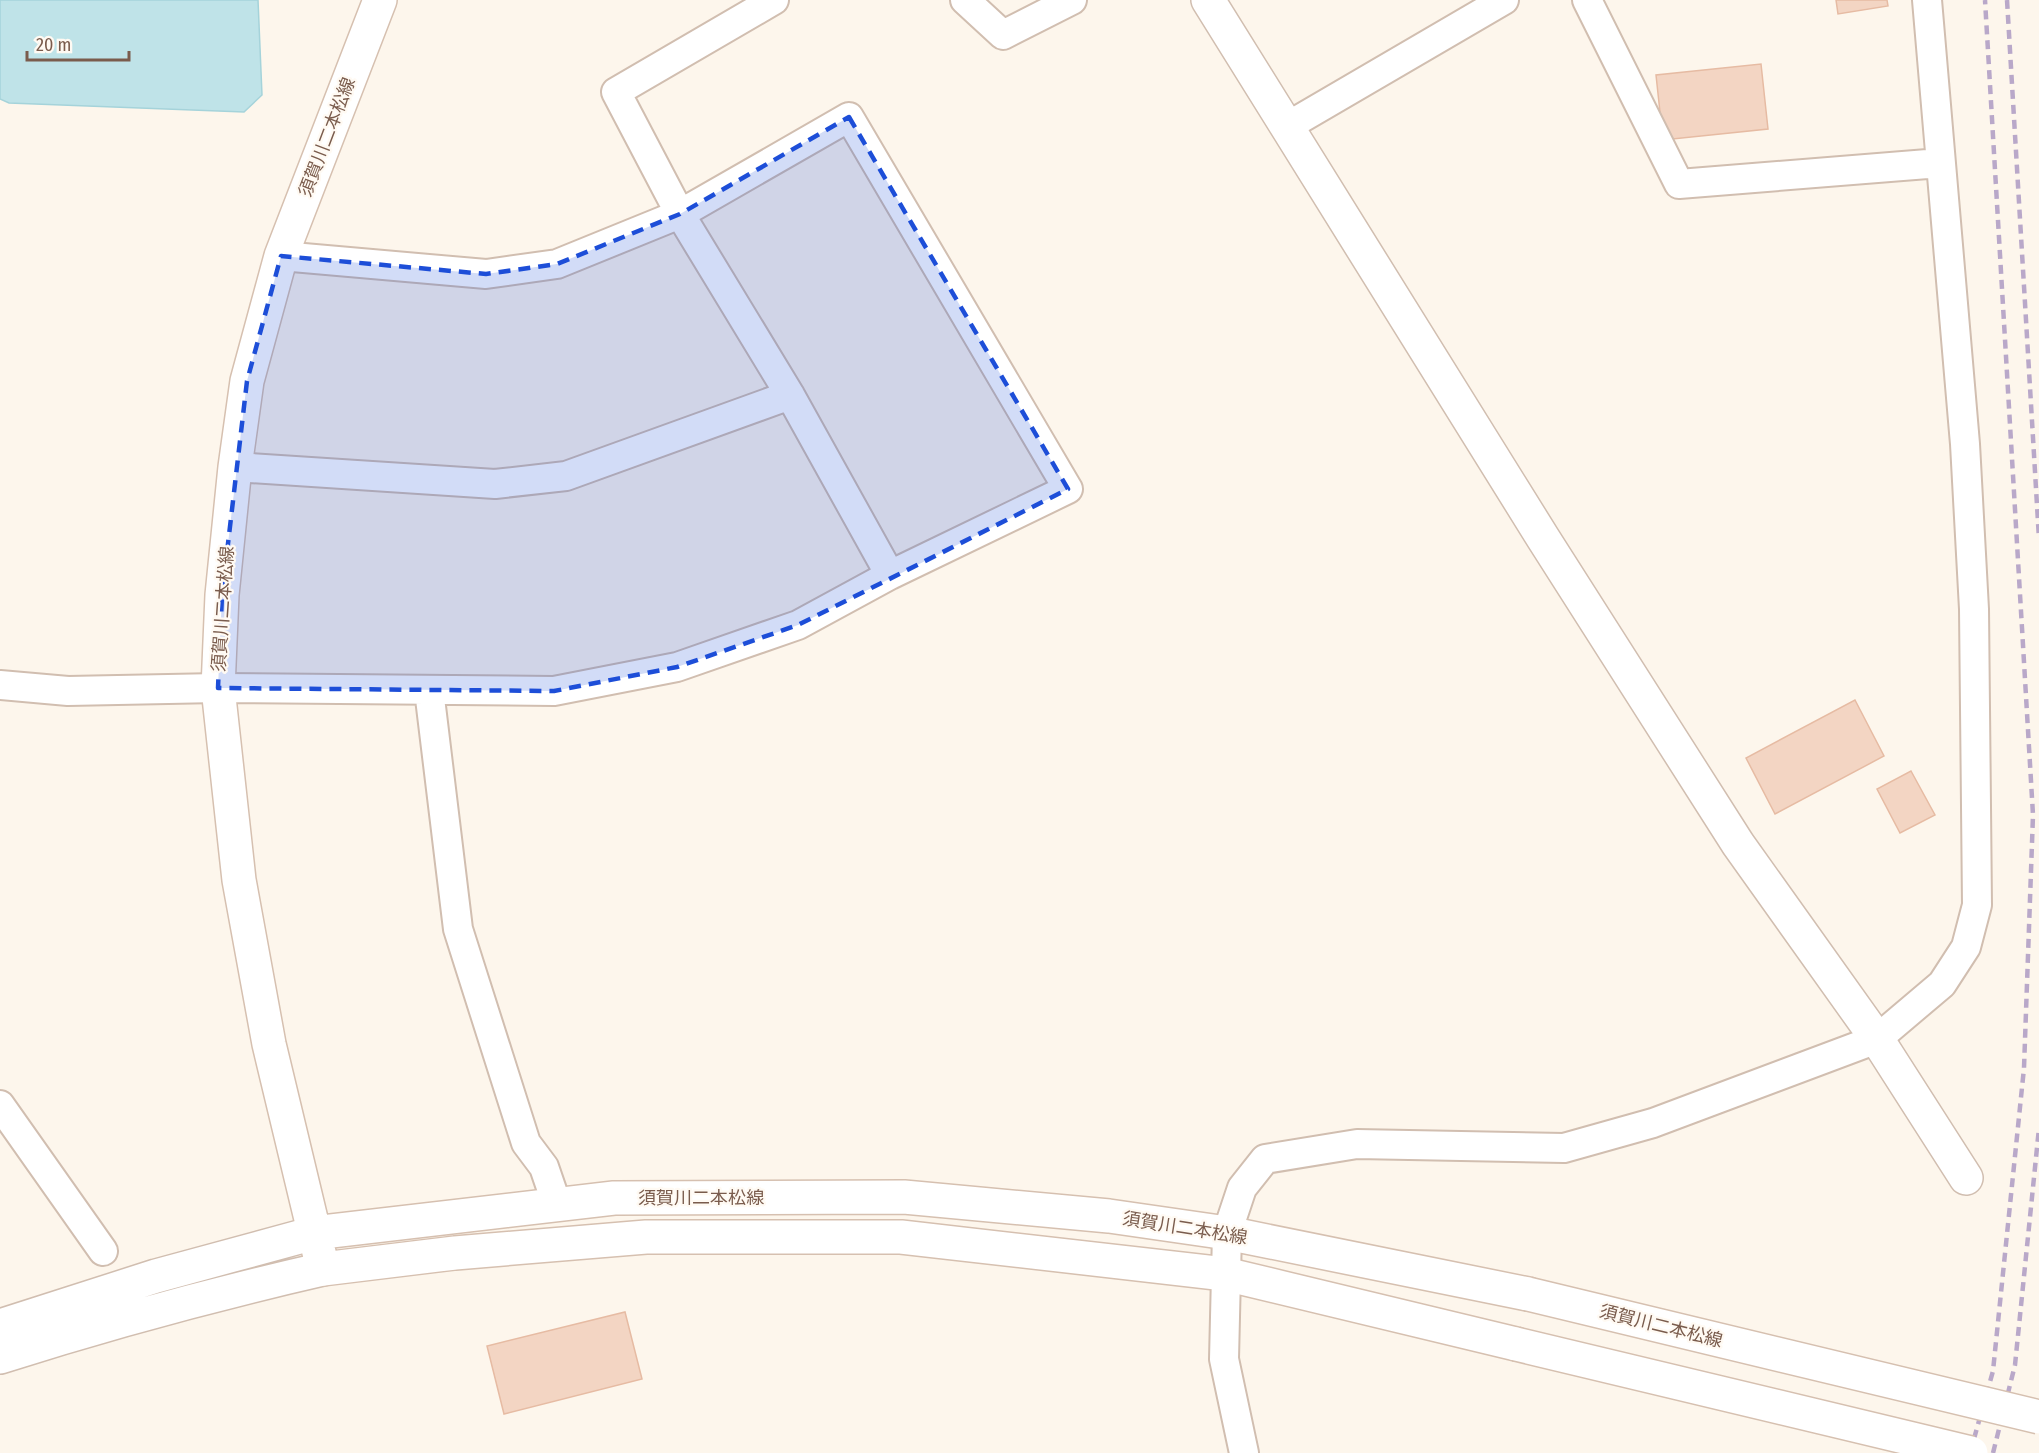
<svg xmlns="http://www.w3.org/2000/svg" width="2039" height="1453" font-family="'Fira Sans Condensed','Noto Sans JP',sans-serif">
<rect width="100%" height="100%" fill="#fdf6ec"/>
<!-- water -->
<path fill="#bfe3e8" stroke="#a5d3da" stroke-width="1.5" d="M0 0H258L262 95 244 112 9 103 0 99Z"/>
<!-- building -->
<path fill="#f3d5c3" stroke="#e6bba3" stroke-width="1.5" d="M1836 0H1887L1888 6 1838 14Z
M1761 64 1768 129 1663 140 1656 75Z
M1855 700 1884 756 1775 814 1746 758Z
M1911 771 1935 815 1900 833 1877 789Z
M625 1312 642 1379 504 1414 487 1346Z"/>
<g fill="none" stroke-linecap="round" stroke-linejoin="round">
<defs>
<path id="minor" d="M774 0 616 92 680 214 790 395 890 575
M965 0 1003 35 1072 0
M1587 0 1679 184 1940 163
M1288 126 1504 0
M235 467 495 484 566 476 790 395
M0 685 68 691 218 688 554 691 677 667 798 625 890 575 1068 489 849 117 680 214 557 264 486 274 281 256
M429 690 458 929 526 1143 544 1167 557 1205
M0 1105 103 1251
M1244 1453 1224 1359 1227 1233 1242 1188 1265 1159 1357 1144 1564 1148 1653 1123 1877 1039 1942 984 1966 947 1977 905 1974 609 1965 444 1927 0"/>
<path id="tertiary" d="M1208 0 1543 538 1738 844 1877 1039 1966 1178
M0 1326 156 1276 314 1233
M0 1357C107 1323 214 1294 323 1269"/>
<path id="secondary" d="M380 0 281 256 247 381 235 467 222 595 218 688 239 880 269 1044 323 1269 455 1253 646 1237H901L1225 1274 1516 1344
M314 1233 614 1198 904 1197 1109 1216 1227 1233 1528 1294"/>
</defs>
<!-- minor casing -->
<use href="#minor" stroke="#d1beb0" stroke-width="32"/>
<!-- tertiary casing -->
<use href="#tertiary" stroke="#d1beb0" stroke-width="36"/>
<!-- secondary casing -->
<use href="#secondary" stroke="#d6c0b0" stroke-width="36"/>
<!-- minor -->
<use href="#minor" stroke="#fff" stroke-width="28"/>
<!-- tertiary -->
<use href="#tertiary" stroke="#fff" stroke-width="33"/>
<!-- secondary -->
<use href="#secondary" stroke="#fff" stroke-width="33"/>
<!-- rail -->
<path stroke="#b9a8c9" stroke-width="4.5" stroke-dasharray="9 6" stroke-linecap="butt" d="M2007 0 2039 539
M1970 1453 1993 1371 2024 1068 2033 815 1985 0
M1993 1453 2015 1365 2039 1128"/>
<defs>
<path id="secondary-bridge" d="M1528 1294 2039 1417
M1516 1344 1971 1453"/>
</defs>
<!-- secondary-bridge casing -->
<use href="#secondary-bridge" stroke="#d6c0b0" stroke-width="36" stroke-linecap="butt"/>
<!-- secondary-bridge -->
<use href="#secondary-bridge" stroke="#fff" stroke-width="33"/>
</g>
<!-- marked area -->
<path fill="#1d4ed8" fill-opacity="0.2" stroke="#1d4ed8" stroke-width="4.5" stroke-dasharray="12 8" stroke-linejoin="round" d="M849 117 1068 489 798 625 677 667 554 691 218 688 222 595 247 381 281 256 486 274 557 264 680 214Z"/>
<g text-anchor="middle" stroke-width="4.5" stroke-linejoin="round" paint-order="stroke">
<!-- street labels -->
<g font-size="18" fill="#7a5c4d" stroke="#fffaf3">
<text transform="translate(327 137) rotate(-69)" y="6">須賀川二本松線</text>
<text transform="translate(223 609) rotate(-86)" y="6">須賀川二本松線</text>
<text x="701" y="1204">須賀川二本松線</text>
<text transform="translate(1185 1228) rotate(9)" y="6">須賀川二本松線</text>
<text transform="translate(1661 1326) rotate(14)" y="6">須賀川二本松線</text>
</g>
</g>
<!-- scale -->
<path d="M27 51v9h102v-9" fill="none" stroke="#7a5c4d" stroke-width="3"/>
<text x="36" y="51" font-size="18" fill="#7a5c4d" stroke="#fffaf3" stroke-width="4.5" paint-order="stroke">20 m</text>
</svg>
